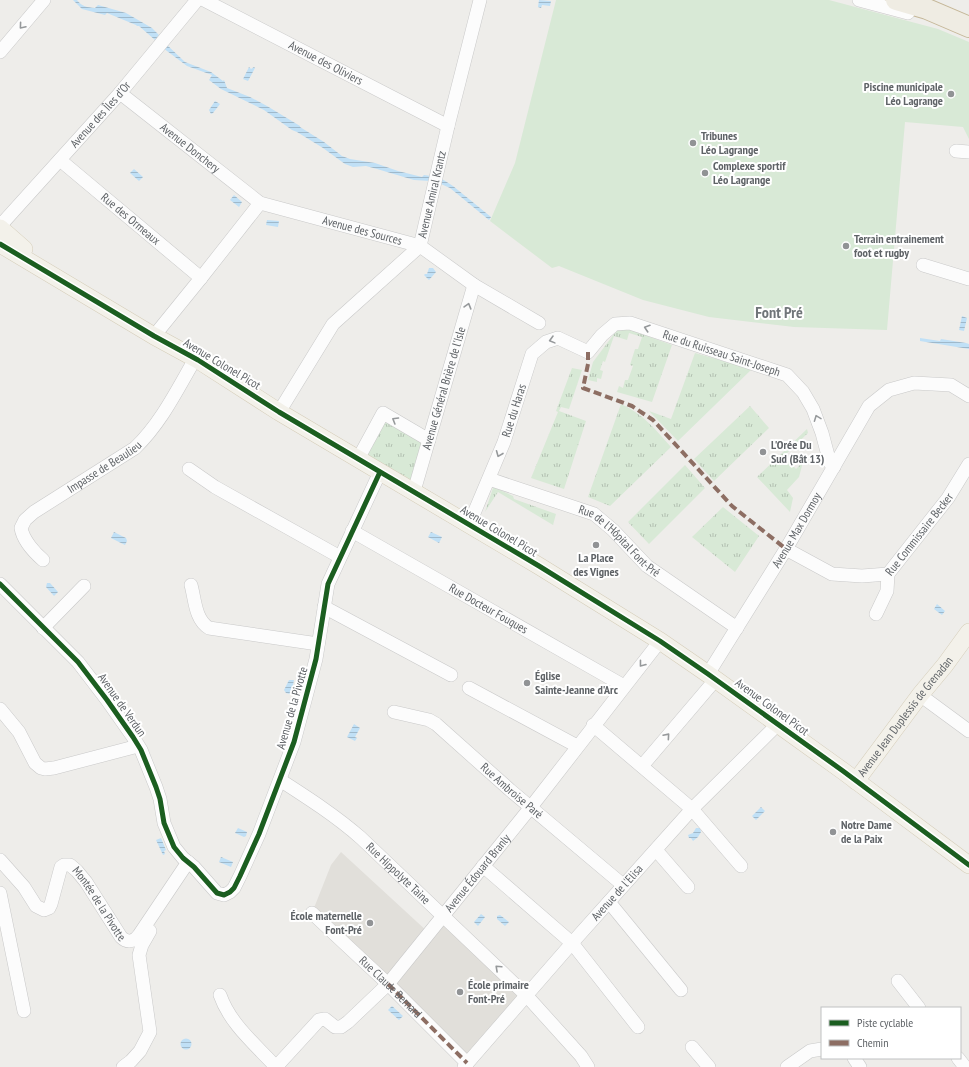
<svg xmlns="http://www.w3.org/2000/svg" width="969" height="1067" font-family="'PT Sans Narrow',sans-serif">
<defs>
<pattern id="park-tufts" width="24" height="20" patternUnits="userSpaceOnUse"><rect width="24" height="20" fill="#d8e9d6"/><path d="M3 7l-1-3M5 7V3M7 7l1-3M15 17l-1-3M17 17v-4M19 17l1-3" fill="none" stroke="#b2c0b1"/></pattern>
<pattern id="water-rules" width="6" height="5" patternUnits="userSpaceOnUse"><rect width="6" height="5" fill="#c0e0f6"/><path d="M0 2.5h6" fill="none" stroke="#9fb9cb"/></pattern>
</defs>
<rect width="100%" height="100%" fill="#eeedea"/>
<!-- education -->
<path fill="#e1dfda" d="M341 852 429 933 443 916 526 995 467 1063 312 913 331 865Z"/>
<!-- green -->
<path fill="#d8e9d6" d="M556 0H829L938 29 969 42V139L963 127 905 122 887 330 794 327 709 317 643 300 559 266 552 268 490 221 515 163Z"/>
<!-- park -->
<path fill="url(#park-tufts)" d="M620 326 672 345 652 402 617 392 619 386 623 388 625 380H628L633 366 630 365 635 349H638L642 337 629 333 627 340 614 336 605 362 603 361 600 370 603 371 601 379 597 378V382L588 380 593 362Z
M695 353 752 369 678 441 649 411 671 419Z
M572 368 582 370 569 409 561 407 559 411 586 421 564 489 531 478 558 412 556 411Z
M621 404C642 413 656 430 671 447L610 506 588 497Z
M750 406 769 428 714 481 694 459Z
M384 415 427 441 412 486 362 456Z
M807 429 808 433 784 456 796 469 803 462 799 477 787 490 793 498 790 512 757 477Z
M685 465 705 488 649 544 628 522Z
M494 485H500V490L513 496 514 499 556 514 553 525 498 492 485 512Z
M723 507 759 536 735 572 692 537Z"/>
<!-- water -->
<path fill="url(#water-rules)" d="M73 0H77C82 7 87 7 95 8L98 5 126 13 152 28 159 35 155 40 139 26H137L136 25 107 13 105 15 82 9Z
M539 0 551 1 550 6 542 5 541 8 538 7Z
M166 44 185 62 211 72 223 81 224 80 227 88 250 97 267 106 300 126V127L324 142 342 156 350 159 375 163 398 171 422 177 424 175 431 176 430 181 414 180 377 169 366 166 353 167 345 164 323 148 297 132 292 130 264 110 221 89 209 80 212 75 187 66 163 48Z
M249 67 251 69 254 67 255 68 248 81 243 79Z
M215 101 220 104 213 113 211 114 209 110Z
M134 169 143 177 139 181 130 173Z
M442 179 453 186 491 217 489 220 450 188 441 184Z
M234 195 242 202 239 207 230 200Z
M267 220 279 221 278 227 266 225Z
M429 268H433L436 272 429 280 424 275 425 274H427Z
M962 316 967 318 964 331 959 330Z
M920 338 940 341 941 339 966 343 969 344V349L920 341Z
M114 532 126 538 127 541 125 545 111 538Z
M431 532 442 537 439 543 428 537Z
M47 583H50L58 592 54 596 46 587Z
M937 604 945 611 942 615 934 609Z
M289 680H294L292 690 290 694 286 693 284 690Z
M354 724 360 728 355 737 357 738 355 741 347 737Z
M761 807 765 811 756 820 752 816Z
M238 828 247 832 246 836 244 837 235 833Z
M696 828H700L701 832 698 837 693 841 691 838H689L688 835 693 833Z
M161 838 166 850 164 851 165 854 163 855 156 840Z
M221 857 233 862 231 867 219 862Z
M481 914 485 917 478 926 474 922Z
M500 915 509 922 505 926 497 919V916Z
M392 1006 403 1016 399 1020 388 1010Z
M180.5 1044a5.5 5.5 0 1 1 11 0a5.5 5.5 0 1 1-11 0Z"/>
<g fill="none" stroke-linecap="round" stroke-linejoin="round">
<defs>
<g id="minor">
<path id="s1" d="M204 0 448 126"/>
<path d="M859 0 908 13"/>
<path d="M0 52 44 0"/>
<path id="s2" d="M120 93 260 203 420 246 474 285 539 323"/>
<path d="M956 151 969 152"/>
<path id="s3" d="M60 160 201 278"/>
<path id="s4" d="M0 226 120 93 197 0"/>
<path d="M923 265 969 279"/>
<path d="M154 336 201 278 260 203"/>
<path id="s5" d="M279 412 333 324 420 246 448 126 480 0"/>
<path d="M358 459 383 413 429 440"/>
<path d="M189 469 215 487 340 557"/>
<path id="s6" d="M489 479 594 514 613 530 647 566 737 628"/>
<path id="s7" d="M414 491 474 285"/>
<path id="s8" d="M469 525 504 442 532 354 546 342 558 338 588 352 602 335 615 324 630 323 787 375 803 392 813 409 822 433 830 463 834 467"/>
<path id="s9" d="M352 531 624 686"/>
<path id="s10" d="M786 549 832 574 862 576 888 574 948 498 969 464"/>
<path id="s11" d="M43 560C35 553 23 540 21 528L25 520 34 512 135 448C161 423 177 390 195 359"/>
<path d="M0 584 78 662 107 700 133 737 141 750 156 787 160 799 164 823 174 847 183 858 194 867 217 893 224 895 230 892 234 888 240 876 259 834 294 742 316 659 328 584 380 472"/>
<path d="M191 585C195 599 195 620 209 628L318 644"/>
<path d="M324 607 451 675"/>
<path d="M876 614 887 591 888 574"/>
<path d="M43 628 84 586"/>
<path id="s12" d="M708 674 786 549 869 406 889 390 914 383 951 385 969 396"/>
<path d="M469 688 577 746"/>
<path d="M920 695 969 731"/>
<path d="M0 709 19 732 35 763 41 768 45 769 54 768 138 746"/>
<path id="s13" d="M394 712 429 720 436 724 510 790 623 885"/>
<path d="M593 725 692 809 741 866"/>
<path d="M642 766 716 679"/>
<path id="s14" d="M280 780C308 798 336 816 361 838L526 995 581 1056 588 1067"/>
<path d="M656 850 688 887"/>
<path id="s15" d="M0 860 24 887 36 906 44 910 49 908 51 904 61 867 64 865H70L77 871 86 882 121 937C127 943 134 942 139 935L188 862"/>
<path d="M483 866 572 943 638 1027"/>
<path d="M0 893 24 1011"/>
<path d="M609 902 681 990"/>
<path id="s16" d="M312 913 388 984 467 1063"/>
<path d="M898 981 919 1008"/>
<path d="M220 995C230 1024 256 1045 276 1067"/>
<path d="M692 1047 709 1067"/>
<path d="M854 1058 860 1067"/>
<path d="M958 1058 965 1067"/>
<path d="M123 1067 131 1061 140 1051 150 1032 139 955 142 945 150 931"/>
<path id="s17" d="M276 1067 319 1020 325 1019 335 1027H341L348 1022 388 984 531 807 660 641"/>
<path id="s18" d="M464 1067 572 943 692 809 778 724"/>
<path d="M787 1067 810 1051 822 1049"/>
</g>
<g id="major">
<path d="M0 228 24 249"/>
<path d="M0 244 154 336 198 360 279 412 539 566 660 641 708 674 843 771 969 865"/>
<path id="s19" d="M856 781 920 695 945 665 969 632"/>
</g>
<path id="highway" d="M896 0 927 9 969 27"/>
</defs>
<!-- minor casing -->
<use href="#minor" stroke="#c9c9c9" stroke-width="14"/>
<!-- major casing -->
<use href="#major" stroke="#d5cdb9" stroke-width="18"/>
<!-- highway casing -->
<use href="#highway" stroke="#c5b798" stroke-width="22"/>
<!-- minor -->
<use href="#minor" stroke="#fcfcfc" stroke-width="13"/>
<!-- major -->
<use href="#major" stroke="#f3f1ea" stroke-width="17"/>
<!-- highway -->
<use href="#highway" stroke="#efece3" stroke-width="20"/>
<!-- quiet -->
<path stroke="#8d6e63" stroke-width="4" stroke-dasharray="8 4" stroke-linecap="butt" d="M588 352V364L583 388 632 406 653 420 732 506 786 549
M388 984 467 1063"/>
<defs>
<path id="cycleway" d="M0 244 154 336 198 360 279 412 539 566 660 641 708 674 843 771 969 865
M0 584 78 662 107 700 133 737 141 750 156 787 160 799 164 823 174 847 183 858 194 867 217 893 224 895 230 892 234 888 240 876 259 834 294 742 316 659 328 584 380 472"/>
</defs>
<!-- cycleway casing -->
<use href="#cycleway" stroke="#fff" stroke-width="8"/>
<!-- cycleway -->
<use href="#cycleway" stroke="#1b5e20" stroke-width="5"/>
</g>
<!-- one-way arrows -->
<defs><path id="oneway-chevron" d="M-2-3.5L2.5 0L-2 3.5" fill="none" stroke-width="1.6" stroke-linecap="round" stroke-linejoin="round"/></defs>
<g stroke="#96999b">
<use href="#oneway-chevron" transform="translate(22 26) rotate(130)"/>
<use href="#oneway-chevron" transform="translate(468 306) rotate(-74)"/>
<use href="#oneway-chevron" transform="translate(647 328) rotate(-162)"/>
<use href="#oneway-chevron" transform="translate(552 340) rotate(165)"/>
<use href="#oneway-chevron" transform="translate(817 418) rotate(-111)"/>
<use href="#oneway-chevron" transform="translate(395 420) rotate(-149)"/>
<use href="#oneway-chevron" transform="translate(499 454) rotate(112)"/>
<use href="#oneway-chevron" transform="translate(642 664) rotate(128)"/>
<use href="#oneway-chevron" transform="translate(667 736) rotate(-49)"/>
<use href="#oneway-chevron" transform="translate(498 968) rotate(-137)"/>
</g>
<!-- markers -->
<g fill="#919395" stroke="#fff" stroke-width="1.5">
<circle cx="951" cy="94" r="4"/>
<circle cx="693" cy="143" r="4"/>
<circle cx="705" cy="173" r="4"/>
<circle cx="846" cy="246" r="4"/>
<circle cx="763" cy="452" r="4"/>
<circle cx="596" cy="545" r="4"/>
<circle cx="527" cy="683" r="4"/>
<circle cx="833" cy="832" r="4"/>
<circle cx="370" cy="923" r="4"/>
<circle cx="460" cy="992" r="4"/>
</g>
<g text-anchor="middle" stroke-width="4" stroke-linejoin="round" paint-order="stroke">
<!-- street labels -->
<g font-size="12" fill="#5f6367" stroke="#fff">
<text dy="4" stroke="none"><textPath href="#s1" startOffset="137">Avenue des Oliviers</textPath></text>
<text dy="4" stroke="none"><textPath href="#s4" startOffset="150">Avenue des Îles d'Or</textPath></text>
<text dy="4" stroke="none"><textPath href="#s2" startOffset="89">Avenue Donchery</textPath></text>
<text dy="4" stroke="none"><textPath href="#s5" startOffset="273">Avenue Amiral Krantz</textPath></text>
<text dy="4" stroke="none"><textPath href="#s3" startOffset="92">Rue des Ormeaux</textPath></text>
<text dy="4" stroke="none"><textPath href="#s2" startOffset="284">Avenue des Sources</textPath></text>
<text dy="4" stroke="none"><textPath href="#s8" startOffset="397">Rue du Ruisseau Saint-Joseph</textPath></text>
<text transform="translate(222 364) rotate(31)" y="4">Avenue Colonel Picot</text>
<text dy="4" stroke="none"><textPath href="#s7" startOffset="107">Avenue Général Brière de l'Isle</textPath></text>
<text dy="4" stroke="none"><textPath href="#s8" startOffset="123">Rue du Haras</textPath></text>
<text dy="4" stroke="none"><textPath href="#s11" startOffset="144">Impasse de Beaulieu</textPath></text>
<text dy="4" stroke="none"><textPath href="#s12" startOffset="169">Avenue Max Dormoy</textPath></text>
<text transform="translate(499 531) rotate(31)" y="4">Avenue Colonel Picot</text>
<text dy="4" stroke="none"><textPath href="#s10" startOffset="159">Rue Commissaire Becker</textPath></text>
<text dy="4" stroke="none"><textPath href="#s6" startOffset="147">Rue de l'Hôpital Font-Pré</textPath></text>
<text dy="4" stroke="none"><textPath href="#s9" startOffset="157">Rue Docteur Fouques</textPath></text>
<text transform="translate(122 705) rotate(55)" y="4">Avenue de Verdun</text>
<text transform="translate(772 707) rotate(36)" y="4">Avenue Colonel Picot</text>
<text transform="translate(292 708) rotate(-74)" y="4">Avenue de la Pivotte</text>
<text dy="4" stroke="none"><textPath href="#s19" startOffset="81">Avenue Jean Duplessis de Grenadan</textPath></text>
<text dy="4" stroke="none"><textPath href="#s13" startOffset="145">Rue Ambroise Paré</textPath></text>
<text dy="4" stroke="none"><textPath href="#s17" startOffset="295">Avenue Édouard Branly</textPath></text>
<text dy="4" stroke="none"><textPath href="#s14" startOffset="151">Rue Hippolyte Taine</textPath></text>
<text dy="4" stroke="none"><textPath href="#s18" startOffset="232">Avenue de l'Elisa</textPath></text>
<text dy="4" stroke="none"><textPath href="#s15" startOffset="174">Montée de la Pivotte</textPath></text>
<text dy="4" stroke="none"><textPath href="#s16" startOffset="108">Rue Claude Bernard</textPath></text>
</g>
<!-- poi labels -->
<g font-size="12" font-weight="bold" fill="#5f6367" stroke="#fff" text-anchor="start">
<text x="943" y="91" text-anchor="end">Piscine municipale<tspan x="943" dy="14">Léo Lagrange</tspan></text>
<text x="701" y="140">Tribunes<tspan x="701" dy="14">Léo Lagrange</tspan></text>
<text x="713" y="170">Complexe sportif<tspan x="713" dy="14">Léo Lagrange</tspan></text>
<text x="854" y="243">Terrain entrainement<tspan x="854" dy="14">foot et rugby</tspan></text>
<text x="771" y="449">L'Orée Du<tspan x="771" dy="14">Sud (Bât 13)</tspan></text>
<text x="596" y="562" text-anchor="middle">La Place<tspan x="596" dy="14">des Vignes</tspan></text>
<text x="535" y="680">Église<tspan x="535" dy="14">Sainte-Jeanne d'Arc</tspan></text>
<text x="841" y="829">Notre Dame<tspan x="841" dy="14">de la Paix</tspan></text>
<text x="362" y="920" text-anchor="end">École maternelle<tspan x="362" dy="14">Font-Pré</tspan></text>
<text x="468" y="989">École primaire<tspan x="468" dy="14">Font-Pré</tspan></text>
</g>
<!-- district labels -->
<g font-size="16" font-weight="bold" fill="#707579" stroke="#fff">
<text x="779" y="318">Font Pré</text>
</g>
</g>
<!-- legend -->
<rect x="821" y="1007" width="140" height="52" fill="#ffffff" stroke="#bfc1c2"/>
<rect x="829" y="1020" width="20" height="6" fill="#1b5e20" stroke="#bfc1c2"/>
<text x="857" y="1027" font-size="12" fill="#5f6367">Piste cyclable</text>
<rect x="829" y="1040" width="20" height="6" fill="#8d6e63" stroke="#bfc1c2"/>
<text x="857" y="1047" font-size="12" fill="#5f6367">Chemin</text>
</svg>
